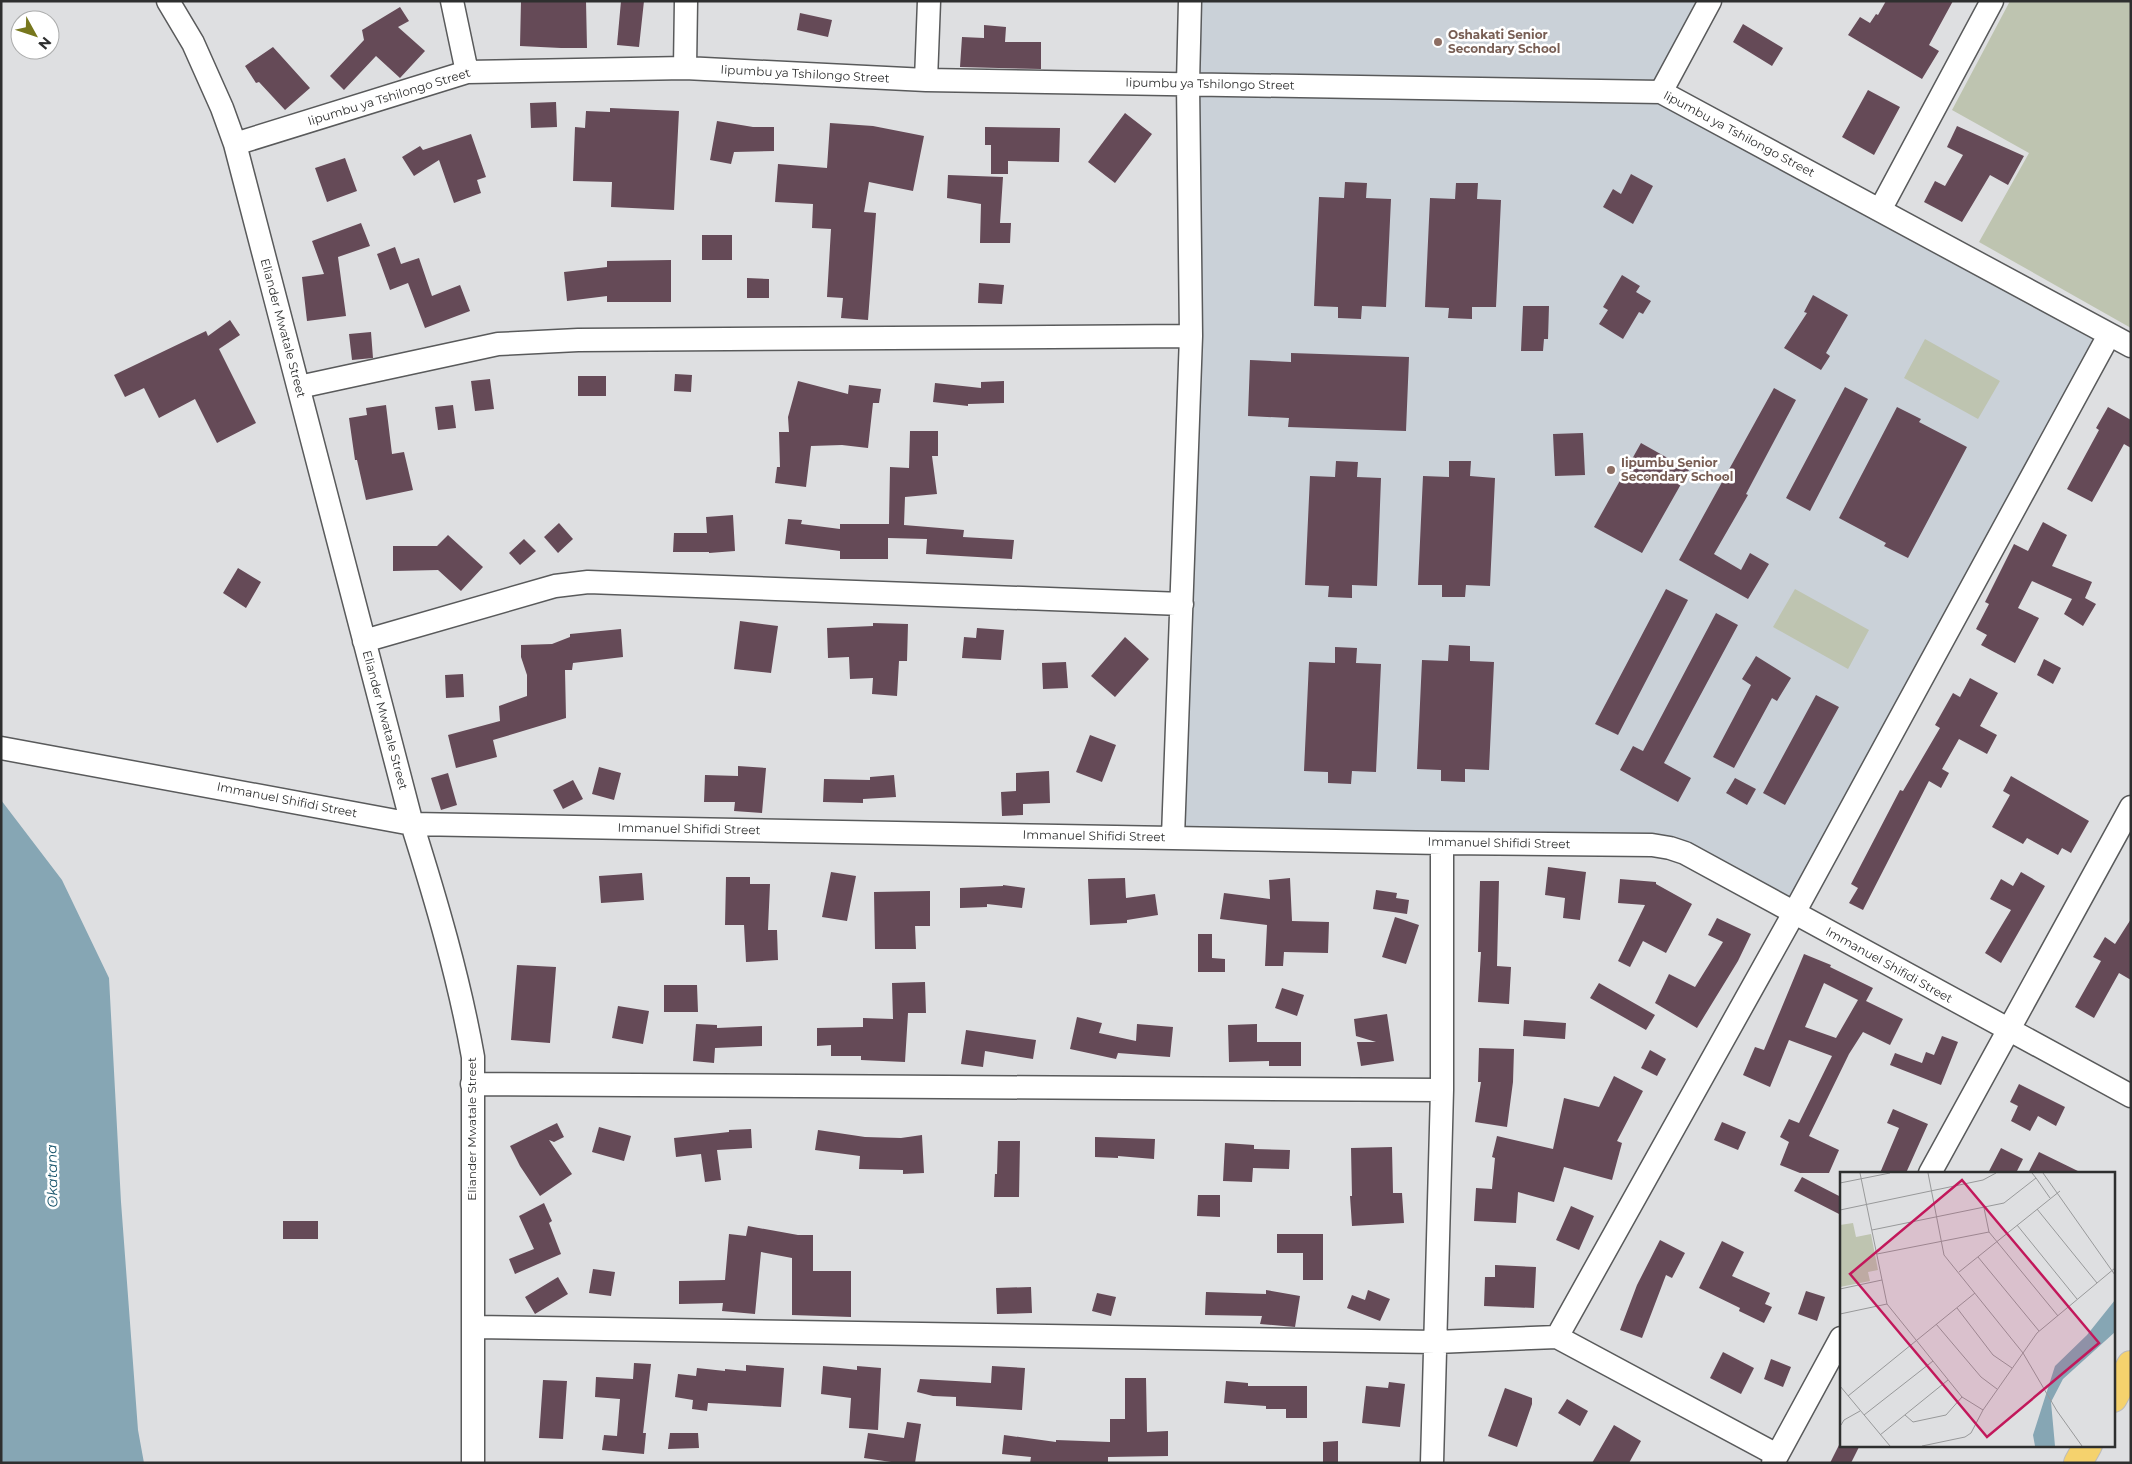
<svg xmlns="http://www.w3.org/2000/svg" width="2132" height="1464" font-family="Montserrat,sans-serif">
<rect width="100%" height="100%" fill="#dedfe1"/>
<!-- built -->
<path fill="#cad1d8" d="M1190 1H1710L1662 91 2109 335 1794 913 1685 853 1173 837Z"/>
<!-- green -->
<path fill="#bec4b0" d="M2010 1H2131V328L1979 242 2029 153 1952 110Z
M1925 339 2000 381 1978 419 1904 378Z
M1795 589 1869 630 1848 669 1773 627Z"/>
<!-- water -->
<path fill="#86a6b4" d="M1 800 62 880 109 978 121 1202 138 1430 144 1463H1Z"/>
<!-- building -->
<path fill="#654a57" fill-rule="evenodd" d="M521 1H586L587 48H561L520 46Z
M621 1H644L639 47 617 45Z
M1886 1H1953L1929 45 1939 51 1922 79 1848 35 1860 17 1870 23 1876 14 1878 15Z
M400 7 409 21 398 27 425 51 400 78 376 56 344 90 330 76 364 40 362 30Z
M800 13 832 20 828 37 797 30Z
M1743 24 1783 48 1772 66 1733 42Z
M984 25 1006 27 1005 42H1041V69L960 67 962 37 984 38Z
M273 47 310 88 285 110 259 82 256 83 245 66Z
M1868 90 1900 107 1874 155 1842 137Z
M556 102 557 127 531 128 530 103Z
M610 108 679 111 674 210 611 207 612 182 573 181 575 127 585 128 586 111 610 112Z
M1125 113 1152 134 1115 183 1088 162Z
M717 121 753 127H774V151L734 152 731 164 710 160Z
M830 123 873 126 924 136 913 191 869 182 864 212 876 213 868 320 841 318 843 298 827 297 831 229 812 228 813 204 775 202 778 164 827 168Z
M1957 126 2024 156 2008 185 1990 175 1962 222 1924 202 1935 181 1945 186 1963 155 1947 147Z
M985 127 1060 128 1059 162 1008 161V174H991V145H985Z
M471 134 486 177 477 180 481 193 454 203 439 160 414 176 402 157 420 146 423 150Z
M345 158 357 191 327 202 315 168Z
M1631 174 1653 186 1633 224 1603 207 1613 189 1621 194Z
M948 175 1003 177 1000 223H1011L1010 243H980L981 204 947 198Z
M1345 182 1367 183 1366 198 1391 199 1386 307 1362 306 1361 319 1338 318V307L1314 306 1319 197 1344 198Z
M1456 183H1478L1477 199 1501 200 1496 307H1472V319L1448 318 1449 308 1425 307 1430 198 1455 199Z
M361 223 370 246 338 257 346 316 307 321 302 277 324 274 312 241Z
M702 235H732V260H702Z
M395 247 401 264 419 258 432 296 460 285 470 311 425 328 408 283 390 290 377 254Z
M671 260V302H607V296L567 301 564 272 607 267V261Z
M1622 275 1640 286 1636 292 1651 301 1643 314 1639 312 1623 339 1599 324 1608 310 1603 307Z
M747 278 769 279V298H747Z
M979 283 1004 285 1002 304 978 303Z
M1813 295 1848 315 1826 353 1830 356 1821 370 1784 348 1807 313 1804 312Z
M1523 306H1549L1548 339H1544L1543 351H1521Z
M230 320 240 335 219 349 256 423 217 443 195 399 159 418 144 388 125 397 114 375 206 331 208 336Z
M371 332 373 358 352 360 349 334Z
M1291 353 1409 357 1406 431 1288 427 1289 418 1248 416 1250 360 1291 362Z
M675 374 692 375 691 392 674 391Z
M578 376H606V396H578Z
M490 379 494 409 475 411 471 381Z
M798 381 848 394 849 385 881 389 879 403H873L868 448 842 445 811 446 806 487 775 483 777 467H780L779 432H789L788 417Z
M1004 381V403L968 404V406L933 402 935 383 981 388V382Z
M1845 387 1868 399 1810 511 1786 498Z
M1774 388 1796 400 1746 494 1748 495 1714 554 1741 570 1750 553 1769 564 1748 599 1679 560Z
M386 405 392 454 404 452 413 490 366 500 357 460H355L349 418 367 415 366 408Z
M453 405 456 428 438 430 435 407Z
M1897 407 1921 419 1919 422 1967 447 1908 558 1884 546 1886 543 1839 518Z
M2108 407 2131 420V448L2124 444 2092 502 2067 489 2099 430 2096 428Z
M910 431H938V456H932L937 494 905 497 904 525 964 530 963 537 1014 540 1012 559 926 554 927 539 888 538V559H840V551L785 544 788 519 802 520 801 524 840 529V524H889L890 467 909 468Z
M1583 433 1585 475 1555 476 1553 434Z
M1641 443 1689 470 1642 553 1594 527Z
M1336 461 1358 462 1357 477 1381 478 1377 586 1352 585V598L1328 597 1329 586 1305 585 1310 476 1335 477Z
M1449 461H1471L1470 476 1495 478 1490 586 1466 585 1465 597H1442V585H1418L1423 476 1449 477Z
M733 515 735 551 709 553V552H673L674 533H707L706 517Z
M2043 522 2067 535 2052 566 2092 582 2085 598 2096 604 2083 626 2064 614 2072 599 2032 581 2018 608 2039 618 2015 663 1981 645 1987 635 1976 629 1989 604 1985 602 2014 544 2028 551Z
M559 523 573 539 558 553 544 537Z
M448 535 483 567 461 591 438 570 393 571V546H437Z
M524 539 536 551 520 565 509 553Z
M238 568 261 582 246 608 223 593Z
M1666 589 1688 600 1618 735 1595 724Z
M1716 613 1738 625 1664 763 1691 778 1678 802 1620 770 1633 746 1643 751Z
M740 621 778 626 771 673 734 669Z
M873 623 908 624 907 661H899L897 696 872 694 873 678 850 679 849 657 828 658 827 628 873 626Z
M977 628 1004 630 1001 660 962 658 964 637 976 638Z
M621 629 623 657 573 663 572 670H565L566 718 493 740 497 757 456 768 448 735 500 721 499 706 527 696V675L521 657V645L552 644 570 637V634Z
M1125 637 1149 659 1115 697 1091 676Z
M1449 645 1470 646V661L1494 662 1489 770 1465 769V782L1441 781V770L1417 769 1422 660 1448 661Z
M1335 647 1357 648 1356 663 1381 664 1376 772 1352 771 1351 784 1328 783V772L1304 771 1309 662 1335 663Z
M1756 656 1791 678 1777 701 1772 698 1734 768 1713 757 1751 685 1742 679Z
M2044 659 2061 668 2053 684 2037 675Z
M1066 662 1068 688 1043 689 1042 663Z
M463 674 464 697 446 698 445 675Z
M1970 678 1998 693 1980 726 1997 735 1987 754 1959 739 1942 769 1949 773 1941 788 1929 781 1863 910 1849 903 1858 888 1851 884 1900 790 1903 791 1940 728 1935 725 1953 693 1960 697Z
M1816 695 1839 707 1785 805 1763 793Z
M1090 735 1116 745 1102 782 1076 772Z
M738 766 766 768 762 813 734 811 735 802H704L705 775 738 776Z
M599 767 621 773 614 800 592 794Z
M1049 771 1050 803 1023 804V815L1002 816 1001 792 1016 791V773Z
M448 773 457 805 441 810 431 778Z
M894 775 896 797 863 799V803L823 802 824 779 870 780V777Z
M2011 776 2089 821 2071 853 2062 848 2058 855 2027 838 2023 844 1992 827 2010 795 2003 791Z
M1735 778 1756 789 1747 805 1726 793Z
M573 780 583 799 563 809 553 790Z
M1548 867 1586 872 1580 920 1563 918 1565 898 1545 895Z
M831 872 856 876 847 921 822 917Z
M2021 872 2045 886 2001 963 1985 953 2011 910 1990 899 2001 879 2013 886Z
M642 873 644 900 601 903 599 876Z
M726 877H750V884H770L768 930H777L778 960 746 962 744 925H725Z
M1125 878 1126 898 1155 894 1158 915 1127 920V923L1090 925 1088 879Z
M1290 878 1292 921 1329 922 1328 953 1284 952 1283 966H1265L1267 925 1220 919 1224 893 1270 899 1269 880Z
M1620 879 1656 882V884L1692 904 1666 953 1643 941 1630 967 1618 961 1645 905 1618 903Z
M1480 881H1499L1497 966 1511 967 1509 1004 1478 1002 1481 952H1478Z
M1003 885 1025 888 1022 908 987 904V907L960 908V888L1003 886Z
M1376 890 1397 893 1396 898 1409 900 1407 914 1373 909Z
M930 891V926H915L916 949H875L874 892Z
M1395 917 1419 925 1406 964 1382 957Z
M1717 918 1751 934 1738 961 1697 1028 1655 1003 1669 974 1695 987 1723 942 1708 935Z
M2131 919V980L2119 973 2094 1018 2075 1007 2101 961 2093 957 2105 937 2115 944Z
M1198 934H1212V958L1225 959V972H1198Z
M1804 954 1831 965 1830 967 1873 988 1866 1001 1903 1019 1890 1045 1863 1032 1849 1054 1809 1136 1839 1150 1829 1173H1800L1780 1165 1789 1142 1780 1137 1789 1119 1799 1123 1832 1056 1789 1040 1770 1087 1743 1075 1755 1047 1764 1050ZM1824 983 1858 1000 1836 1038 1805 1027Z
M517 965 556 967 550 1043 511 1040Z
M925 982 926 1013H908L905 1062 861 1060V1056H831V1045L817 1046V1028L863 1027V1018L893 1019 892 983Z
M1599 983 1655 1015 1646 1030 1590 998Z
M664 985H697L698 1012H664Z
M1282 988 1304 995 1297 1016 1275 1008Z
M618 1006 649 1011 643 1044 612 1038Z
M1387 1014 1394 1061 1361 1066 1357 1042H1376L1356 1036 1354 1019Z
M1077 1017 1102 1023 1099 1033 1136 1041 1137 1024 1173 1027 1170 1057 1118 1053 1116 1059 1070 1049Z
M1524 1020 1566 1023 1565 1039 1523 1036Z
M696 1024 717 1025V1028L762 1026V1046L715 1048 714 1063 693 1061Z
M1257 1024V1042H1301V1066H1269V1061L1229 1062 1228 1025Z
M966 1030 1036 1040 1033 1059 985 1051 983 1067 961 1064Z
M1942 1036 1958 1042 1941 1085 1890 1065 1895 1053 1922 1063 1926 1052 1934 1055Z
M1479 1048 1514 1049 1513 1082 1507 1127 1475 1122 1481 1082H1478Z
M1650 1050 1666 1059 1657 1076 1641 1068Z
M1614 1076 1643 1091 1617 1141 1622 1143 1612 1180 1564 1167 1554 1202 1518 1192 1516 1223 1474 1221 1476 1188 1492 1189 1495 1158 1492 1157 1497 1136 1553 1149 1564 1098 1599 1107Z
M2019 1084 2065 1107 2056 1126 2038 1116 2030 1131 2011 1121 2018 1106 2010 1102Z
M1893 1109 1928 1124 1906 1173H1880L1899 1128 1887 1123Z
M1722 1122 1746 1132 1738 1150 1714 1140Z
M557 1123 564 1137 554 1142 549 1140 572 1174 540 1196 520 1166 510 1146Z
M599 1127 631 1136 624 1161 592 1152Z
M751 1129 752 1148 717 1150 721 1180 705 1182 701 1154 676 1157 674 1138 729 1132V1130Z
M818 1130 865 1137 901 1138 922 1135 924 1173 903 1174V1170L859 1169 860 1156 815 1150Z
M1095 1137 1155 1139 1154 1159 1118 1156V1158L1095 1157Z
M998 1141H1020L1019 1197H994L995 1174H997Z
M1225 1143 1254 1145V1149L1290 1150 1289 1169 1253 1168 1252 1182 1223 1181Z
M1392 1147 1393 1193H1402L1404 1223 1352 1226 1350 1196H1352L1351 1148Z
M2001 1148 2023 1159 2016 1173H1988Z
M2039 1152 2082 1173H2028Z
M1802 1177 1841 1197V1215L1794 1191Z
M1198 1195H1220V1217L1197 1216Z
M544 1203 552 1221 549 1223 561 1254 515 1274 509 1259 534 1249 519 1216Z
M1571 1206 1594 1216 1579 1250 1556 1240Z
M283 1221H318V1239H283Z
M748 1226 798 1235H813V1271H851V1317L792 1315V1258L761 1252 755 1314 722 1311 723 1303 679 1304V1281L725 1280 729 1234 746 1236Z
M1277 1234H1323V1280H1303V1253H1277Z
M1660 1240 1685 1253 1672 1278 1666 1275 1642 1338 1620 1330 1637 1285Z
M1722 1241 1744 1252 1732 1276 1770 1293 1765 1304 1772 1307 1764 1323 1739 1311 1740 1308 1699 1288Z
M1495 1265 1536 1267 1534 1308 1484 1306 1485 1277H1495Z
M593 1269 615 1272 611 1296 589 1293Z
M558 1277 568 1294 535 1314 525 1297Z
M1031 1287 1032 1313 997 1314 996 1288Z
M1266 1290 1300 1296 1295 1327 1260 1324 1262 1316 1205 1315 1206 1292 1266 1294Z
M1368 1290 1390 1299 1380 1321 1347 1308 1352 1295 1365 1300Z
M1806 1291 1825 1297 1817 1321 1798 1314Z
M1097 1293 1116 1297 1111 1316 1092 1311Z
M1723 1352 1754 1368 1741 1394 1710 1378Z
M1771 1359 1791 1367 1783 1387 1764 1379Z
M634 1363 651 1364 643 1433H646L644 1454 602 1450 604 1435 617 1436 620 1399 595 1397 596 1377 633 1379Z
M746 1365 784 1368 781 1407 708 1403 707 1411 692 1409 693 1400 675 1397 678 1374 696 1376 697 1368 725 1371V1369L746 1371Z
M823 1366 857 1370V1366L881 1368 878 1430 849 1428 851 1398 821 1394Z
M992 1366 1025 1368 1022 1410 956 1406V1397L933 1396 917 1392 920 1379 991 1383Z
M1125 1378H1146L1147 1432 1168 1431V1456L1108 1457V1463H1030L1031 1457 1002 1454 1004 1435 1056 1442V1440L1110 1442V1419H1125Z
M543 1380 567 1381 563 1439 539 1438Z
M1226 1381 1248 1383V1386H1307V1418H1286V1409H1266V1406L1224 1403Z
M1389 1382 1405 1384 1400 1427 1362 1423 1366 1386 1388 1388Z
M1505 1388 1532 1398V1404L1517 1447 1488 1436Z
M1567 1399 1588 1411 1580 1426 1558 1413Z
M907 1422 921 1424 915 1463H898L864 1458 868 1433 904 1438Z
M1614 1425 1641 1441 1629 1463H1592Z
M670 1433H698L699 1448 668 1449Z
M1338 1441V1463H1323V1442Z
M1839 1445H1860L1851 1463H1830Z"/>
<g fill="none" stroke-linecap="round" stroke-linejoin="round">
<defs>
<path id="street" d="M168 1 193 43 222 108 235 144 412 824C436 900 459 978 473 1057V1463
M452 1 467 72
M685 68 686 1
M926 80 929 1
M1661 92 1710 1
M235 144 467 72 685 68 926 80 1661 92 2131 346
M1880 210 1992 1
M299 387 498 344 578 340 1191 336
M364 641 555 586 588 582 1182 604
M1 748 412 824 1442 843 1652 845 1670 848 1685 853 2131 1096
M1173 837 1191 336 1188 83 1190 1
M472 1084 1442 1090
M1930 1173 2131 807
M473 1327 1436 1342 1557 1337 1794 913 2109 335
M1557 1337 1777 1455
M1432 1463 1442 1090V843
M1773 1463 1841 1338"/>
<path id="primary" d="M2113 1398 2131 1365
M2078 1463 2088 1445"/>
</defs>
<!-- street casing -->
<use href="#street" stroke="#595a5b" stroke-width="25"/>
<!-- primary casing -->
<use href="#primary" stroke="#bcbcbc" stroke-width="30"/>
<!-- street -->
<use href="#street" stroke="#fff" stroke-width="22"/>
<!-- primary -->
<use href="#primary" stroke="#f5d26d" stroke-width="28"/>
</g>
<!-- markers -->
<g fill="#8d6e63" stroke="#fff" stroke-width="2">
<circle cx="1438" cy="42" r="5"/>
<circle cx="1611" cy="470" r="5"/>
</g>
<g text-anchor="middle" stroke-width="5" stroke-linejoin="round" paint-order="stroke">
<!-- education labels -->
<g font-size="12" font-weight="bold" fill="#785e54" stroke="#fff" text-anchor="start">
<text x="1448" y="39">Oshakati Senior<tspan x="1448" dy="14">Secondary School</tspan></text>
<text x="1621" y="467">Iipumbu Senior<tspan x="1621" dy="14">Secondary School</tspan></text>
</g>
<!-- street labels -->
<g font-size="12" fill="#2e2f2f" stroke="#fff">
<text transform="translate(805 74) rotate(3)" y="4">Iipumbu ya Tshilongo Street</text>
<text transform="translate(1210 84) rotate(1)" y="4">Iipumbu ya Tshilongo Street</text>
<text transform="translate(389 97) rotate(-17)" y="4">Iipumbu ya Tshilongo Street</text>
<text transform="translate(1739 134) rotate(28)" y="4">Iipumbu ya Tshilongo Street</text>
<text transform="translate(283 328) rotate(75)" y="4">Eliander Mwatale Street</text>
<text transform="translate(385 720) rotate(75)" y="4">Eliander Mwatale Street</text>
<text transform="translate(287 800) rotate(11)" y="4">Immanuel Shifidi Street</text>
<text transform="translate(689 829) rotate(1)" y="4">Immanuel Shifidi Street</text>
<text transform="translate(1094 836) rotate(1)" y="4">Immanuel Shifidi Street</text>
<text transform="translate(1499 843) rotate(1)" y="4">Immanuel Shifidi Street</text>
<text transform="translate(1889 965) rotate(29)" y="4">Immanuel Shifidi Street</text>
<text transform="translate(472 1129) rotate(-90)" y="4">Eliander Mwatale Street</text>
</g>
<!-- water labels -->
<g font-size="14" font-style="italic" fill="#15536a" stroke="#fff">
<text transform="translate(52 1176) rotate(-91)" y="5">Okatana</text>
</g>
</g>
<!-- overview -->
<g transform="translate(1840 1172)">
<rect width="275" height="275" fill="#dedfe1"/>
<path d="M13 51 16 65 31 62 38 98 28 100 30 109 0 115V53Z" fill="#bec4b0"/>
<path d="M275 128V160L223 207 211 230 215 274H195L193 263 215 194 247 163Z" fill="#86a6b4"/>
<path fill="none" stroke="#98999a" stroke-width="1" d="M20 1 47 132 122 225 143 238M88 1 104 83 183 181 217 239 242 274M203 1 275 103M196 6 210 26M0 11 50 1M144 36 149 60M197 37 257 111M0 38 143 8 156 1M177 53 237 127M32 58 164 31 196 6 192 1M37 82 149 60 218 144M138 85 199 159M119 100 220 19M0 117 42 108M117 136 153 183 172 196M0 142 47 132M96 152 141 205 157 217M0 214 50 274M8 224 135 121M24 243 93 189M65 243 73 250 106 243 122 225M1 253 4 248 20 239M40 263 108 208M82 274 125 265 131 261 143 238 197 161 275 96"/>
<path fill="#c2185b" fill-opacity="0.15" stroke="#c2185b" stroke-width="2.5" d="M122 8 259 171 147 265 10 102Z"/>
<rect width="275" height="275" fill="none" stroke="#2e2f2f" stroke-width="2.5"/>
</g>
<!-- border -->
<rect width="2132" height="1464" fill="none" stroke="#2e2f2f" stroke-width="5"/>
<!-- north arrow -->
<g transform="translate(35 35) rotate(130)"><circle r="24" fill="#ffffff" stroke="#abacac"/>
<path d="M0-4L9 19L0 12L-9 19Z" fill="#77771d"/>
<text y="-8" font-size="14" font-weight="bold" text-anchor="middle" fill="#2e2f2f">N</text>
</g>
</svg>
